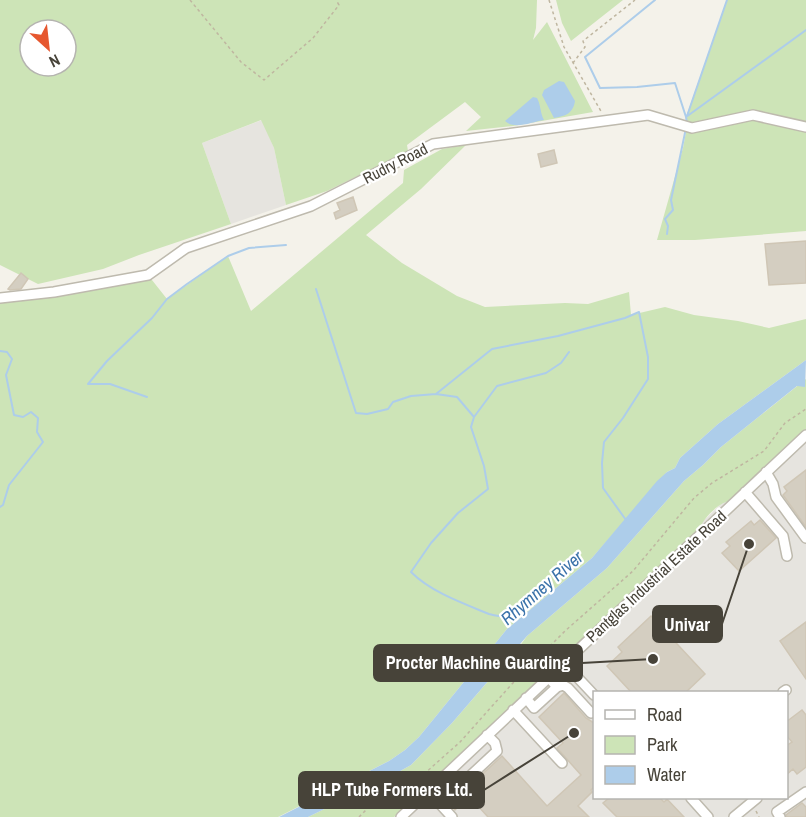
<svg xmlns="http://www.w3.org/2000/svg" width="806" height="817" font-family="'Archivo Narrow',sans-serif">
<rect width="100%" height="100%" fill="#f4f2ea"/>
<!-- industrial -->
<path fill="#e6e4df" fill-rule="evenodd" d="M262 120 274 148 286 205 231 224 202 143Z
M806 432V817H394L459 758 724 501 733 500ZM594 692H786V798H594Z"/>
<!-- green -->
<path fill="#cde4b7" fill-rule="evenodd" d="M0 0H537L536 28 533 40 547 22 593 112 513 126 466 131 481 117 465 102 407 145 408 151 327 191 286 205 274 148 261 120 202 143 231 224 139 255 103 269 38 284 0 265ZM30 30H66V66H30Z
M556 0H623L571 41 562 23Z
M727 0H806V124C785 118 763 111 742 113 722 114 708 126 687 123L686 117Z
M748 119 779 124 806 131V231L695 240H657L683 148 686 132Z
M466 145 421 189 366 235 402 263 457 296 485 307 565 303 588 304 629 292 631 315 665 307 694 315 738 321 769 328 806 319V360L718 424 680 458 675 468 667 472 592 558 507 629 419 737 405 750 389 761 278 817H0V298L148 275 167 299 228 256 251 311 403 183 404 170 442 149Z
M806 379V432L733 500C718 502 702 519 698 533L394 817H308L384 780 411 765 452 723 503 664H507L527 636 607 568 684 481 703 465 721 447Z"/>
<!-- water -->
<path fill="#adcdea" d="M559 81 564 82 575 101C573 114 565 116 554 118L542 95 544 90Z
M533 97 537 98C541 105 540 113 544 120 532 122 514 130 505 121Z
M806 360 805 387 797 386 721 447 703 465 684 481 607 568 527 636 452 723 411 765 384 780 308 817H279L389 761 405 750 419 737 507 629 592 558 657 481 667 472 675 468 680 458 718 424Z"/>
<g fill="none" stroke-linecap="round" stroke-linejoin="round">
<!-- stream -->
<path stroke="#adcdea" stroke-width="2" d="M655 0 585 57 600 88 637 87 675 83 686 117
M687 116 727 0
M687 123 686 117 806 30
M667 234 668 226 665 219 673 210 671 200 686 128
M316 289 356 413 367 414 388 409 393 402 411 396 436 394
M0 351 7 352 12 359 6 375 14 415 23 417 31 412 38 418 37 432 43 442 9 485 3 505 0 507
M147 397 110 384H88L107 361 152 318 167 299 187 284 228 256 249 248 286 245
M474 417 497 386 546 373 561 363 569 352
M515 622C505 614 501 618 489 614 462 603 431 592 411 572L431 543 458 513 488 489 484 466 471 427 474 417 457 397 436 394 492 349 558 336 625 318 639 312 648 357V379L623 418 604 442 602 463 603 488 626 520"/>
</g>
<!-- building -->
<path fill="#d4cec1" stroke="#cfc6b5" stroke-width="1.5" d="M554 150 557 163 541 167 538 154Z
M353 197 357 210 336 219 334 213 340 210 337 203Z
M806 241V283L769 285 765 244Z
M21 273 28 279 21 289 10 290 8 289Z
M806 470V527L783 495 787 491 784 487Z
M760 520 776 538 739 571 722 553 730 546 726 542 751 521 754 525Z
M651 616 705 674 685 693H632L607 666 622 652 618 647Z
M806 622V679L780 641Z
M564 693 586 718 594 723V787L591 790 592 792 578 806 589 817H488L469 796 455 810 450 804 502 756 547 806 581 775 557 748 563 743 539 717Z
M802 710 806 715V767L797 774 793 769 786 775V746L792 742 786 735V722Z
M609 798H660L664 802 667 799 684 817H617L603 803Z
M802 803 806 807V817H787L786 815Z"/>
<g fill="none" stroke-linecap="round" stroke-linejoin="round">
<defs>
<path id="minor" d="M0 298 54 292 148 275 186 248 311 206 433 144 648 115 692 128 753 115 806 127
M766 472 773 484 776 497 806 538
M745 492 783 536 787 556
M563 662 594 695
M548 677 557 687 563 685 568 688 591 713
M783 692 786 690
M526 698 534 708 557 687
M513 710 562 763
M428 791 452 817
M691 798 708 817
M440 804 497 751 495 743 487 735
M401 817 806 435
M734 817 757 798
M780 817 777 812 806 792"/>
</defs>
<!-- minor casing -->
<use href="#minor" stroke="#bebaae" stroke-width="12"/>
<!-- path -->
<path stroke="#bfb6a0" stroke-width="1.5" stroke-dasharray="3 3" stroke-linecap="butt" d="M190 0 241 62 264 80 313 38 339 5 336 0
M549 0 564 47 602 113
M573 63 585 47 583 41 635 0
M756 811 759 817
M359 817 369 807 423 775 460 742 511 685 565 631 633 571 694 498 712 483 764 451 785 423 806 409"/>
<!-- minor -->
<use href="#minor" stroke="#fff" stroke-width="9"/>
</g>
<g text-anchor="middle" stroke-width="4.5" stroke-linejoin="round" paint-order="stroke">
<!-- street labels -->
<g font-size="16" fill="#474339" stroke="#fff">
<text transform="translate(395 163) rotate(-27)" y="6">Rudry Road</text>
<text transform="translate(656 576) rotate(-43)" y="6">Pantglas Industrial Estate Road</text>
</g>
<!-- water labels -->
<g font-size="18" font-style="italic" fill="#3b73aa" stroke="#fff">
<text transform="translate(542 588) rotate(-41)" y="6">Rhymney River</text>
</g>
</g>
<!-- callouts -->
<path fill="none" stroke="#474339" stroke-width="2" d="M749 544L722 624M653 659L582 663M574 733L484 790"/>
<g fill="#474339" stroke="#fff" stroke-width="2">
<circle cx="749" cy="544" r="6"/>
<circle cx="653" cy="659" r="6"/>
<circle cx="574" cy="733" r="6"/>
</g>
<g fill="#474339" stroke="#474339" stroke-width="2">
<rect x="653" y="606" width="69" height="36" rx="6"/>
<rect x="374" y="645" width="208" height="36" rx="6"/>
<rect x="299" y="772" width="185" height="36" rx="6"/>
</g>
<g font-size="18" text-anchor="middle" font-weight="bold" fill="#fff">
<text x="687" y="631">Univar</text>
<text x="478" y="669">Procter Machine Guarding</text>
<text x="392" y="796">HLP Tube Formers Ltd.</text>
</g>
<!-- legend -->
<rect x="593" y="691" width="195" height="108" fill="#ffffff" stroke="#b5b4b0" stroke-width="1.5"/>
<rect x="605" y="710" width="30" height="9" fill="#ffffff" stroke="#b5b4b0" stroke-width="1.5"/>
<text x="647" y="721" font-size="18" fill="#474339">Road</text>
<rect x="605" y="736" width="30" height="18" fill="#cde4b7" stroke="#b5b4b0" stroke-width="1.5"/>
<text x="647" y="751" font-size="18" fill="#474339">Park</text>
<rect x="605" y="766" width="30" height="18" fill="#adcdea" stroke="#b5b4b0" stroke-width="1.5"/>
<text x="647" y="781" font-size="18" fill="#474339">Water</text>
<!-- north arrow -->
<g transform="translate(48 48) rotate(153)"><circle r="28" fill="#ffffff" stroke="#b5b4b0" stroke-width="1.5"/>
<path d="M0-4.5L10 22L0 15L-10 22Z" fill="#e6572f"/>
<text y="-9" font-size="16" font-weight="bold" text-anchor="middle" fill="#474339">N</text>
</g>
</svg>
